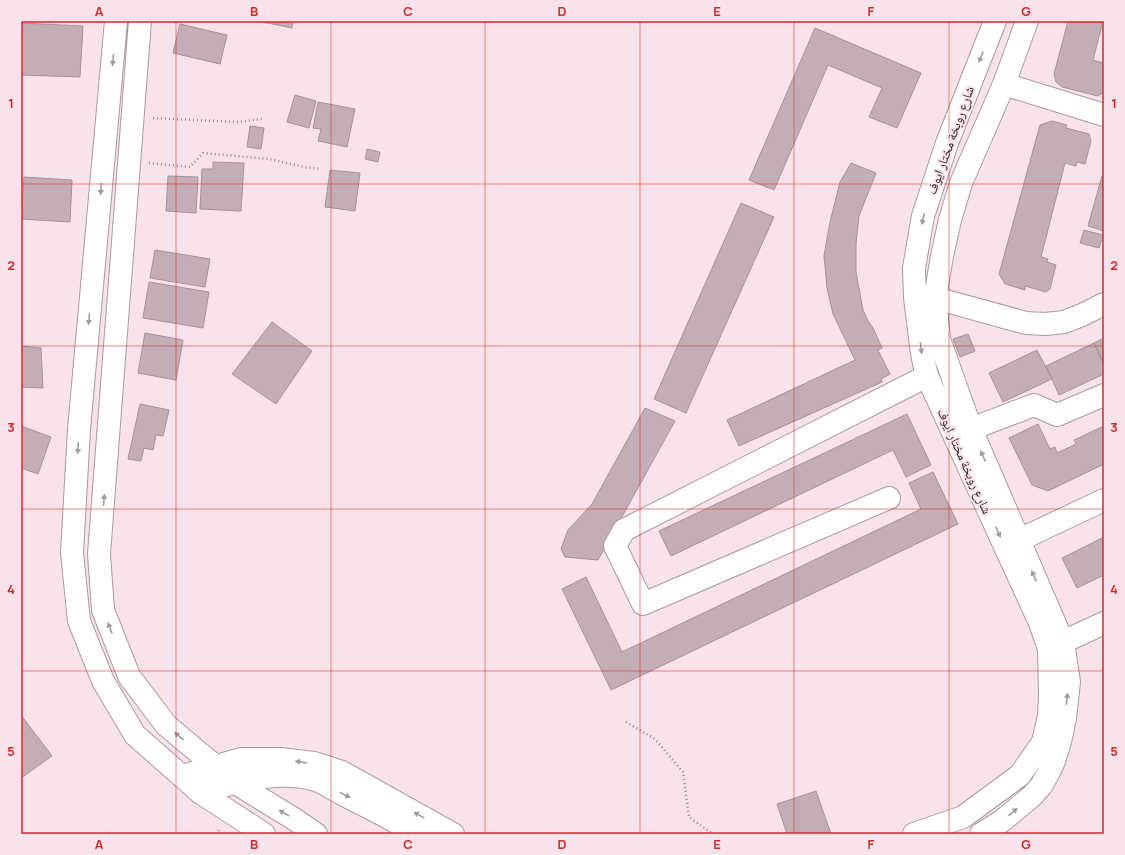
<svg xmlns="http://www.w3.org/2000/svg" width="1125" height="855" font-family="Manrope,'Noto Naskh Arabic',sans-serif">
<rect width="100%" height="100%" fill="#f8e2eb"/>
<!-- building -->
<path fill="#c3aeb6" stroke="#a59199" d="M258 21H293L292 28Z
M1068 21H1103L1093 60 1103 63 1102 67 1104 68V90L1103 93 1098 96 1062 87 1056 82 1054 74Z
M21 23 83 26 80 77 21 75Z
M180 24 227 35 220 64 173 53Z
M815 28 921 73 897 128 869 117 882 88 828 65 774 190 749 180Z
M295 95 316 101 309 128 287 122Z
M318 102 355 109 347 147 318 141 321 129 313 128Z
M1052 121 1067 125 1066 128 1089 134 1091 141 1085 164 1077 162 1076 166 1065 163 1041 257 1048 259 1047 262 1056 265 1050 289 1046 292 1025 286V290L1005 284 999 274 1040 125Z
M250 126 264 128 261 149 247 147Z
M367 149 380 152 378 162 365 159Z
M213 162 244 163 241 211 200 209 202 169H213Z
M851 163 876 173 859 216 856 244V272L863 310 868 321 873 328 882 348 878 350 890 374 881 379 882 382 739 446 727 420 855 360 833 314 827 288 824 256 830 222 840 182Z
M330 170 360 173 355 211 325 207Z
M168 176 198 177 196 213 166 211Z
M1102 176 1104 177V231L1088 226Z
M24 177 72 180 70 222 21 219Z
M741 203 774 217 686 413 654 399Z
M1084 230 1103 235 1099 248 1080 243Z
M155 250 210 259 205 287 150 278Z
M149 282 209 292 203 328 143 318Z
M272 322 312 351 276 404 232 374Z
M145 333 183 340 176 380 138 373Z
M968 334 975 351 960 357 953 339Z
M1104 338V365L1094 343Z
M1094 343 1104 364V374L1059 395 1046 366Z
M21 346 41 348 43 388 21 387Z
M1037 350 1052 379 1003 402 989 373Z
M140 404 169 410 163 436 156 435 153 450 144 448 141 461 128 459Z
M645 408 675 421 598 560 565 557 561 549 568 530 592 504Z
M907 414 931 465 906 477 893 450 671 556 659 531Z
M1038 424 1050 449 1055 447 1057 453 1076 444 1074 440 1104 426V464L1048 491 1032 485 1009 438Z
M21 426 51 437 38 474 21 468Z
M933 472 958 524 611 690 562 589 586 577 622 652 921 509 909 483Z
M1104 537V575L1077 588 1062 558Z
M21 715 52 756 21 778Z
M816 791 831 834H787L777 804Z"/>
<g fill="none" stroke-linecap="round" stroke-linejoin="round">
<defs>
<path id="street" d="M1004 84 1104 115
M935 298 1026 323 1045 324 1064 322 1082 315 1104 304
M971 429 1034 405 1057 415 1104 395
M889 498 643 604 615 546 624 530 927 376
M1019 540 1104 500
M1063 642 1104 623"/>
<path id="secondary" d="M182 776 241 759H280L314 763 342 772 453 834
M201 793C235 782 275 770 312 779 322 781 333 789 342 794 368 807 393 820 418 834
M914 834 963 817 997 792 1020 775 1043 742 1049 716 1050 696 1049 649 1040 623 927 376 922 354 915 298 914 268 923 216 947 143 995 21
M981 834 1002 821 1032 796 1041 786 1049 772 1054 761 1060 742 1065 718 1069 682 1063 642 971 429 939 339 935 298 942 256 950 220 961 183 1004 84 1027 21"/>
<path id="primary" d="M116 21 79 429 72 553 79 621 103 681 135 735 201 793 264 834
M140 21 99 554 103 610 129 676 166 725 234 782 294 819 316 834"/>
</defs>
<!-- street casing -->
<use href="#street" stroke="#ad99a1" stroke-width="24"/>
<!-- secondary casing -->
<use href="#secondary" stroke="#ad99a1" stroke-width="24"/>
<!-- primary casing -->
<use href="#primary" stroke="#ad99a1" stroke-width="24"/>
<!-- path -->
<path stroke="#98888f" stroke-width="2.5" stroke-dasharray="1 3" stroke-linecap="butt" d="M153 118 237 122 262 119
M149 163 190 167 203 153 269 159 304 167 321 169
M626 722 655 739 683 772 689 817 713 834
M216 834 220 829"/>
<!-- street -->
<use href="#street" stroke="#fff" stroke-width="22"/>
<!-- secondary -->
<use href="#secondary" stroke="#fff" stroke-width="22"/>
<!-- primary -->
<use href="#primary" stroke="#fff" stroke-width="22"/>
</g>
<!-- one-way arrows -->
<defs><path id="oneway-solid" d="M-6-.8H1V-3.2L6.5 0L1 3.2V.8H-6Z"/></defs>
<g fill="#a19d9f">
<use href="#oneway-solid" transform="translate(981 57) rotate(111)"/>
<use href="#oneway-solid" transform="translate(113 60) rotate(95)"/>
<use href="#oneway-solid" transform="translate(101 189) rotate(95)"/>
<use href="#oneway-solid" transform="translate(923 219) rotate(102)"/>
<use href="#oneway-solid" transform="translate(89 319) rotate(95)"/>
<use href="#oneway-solid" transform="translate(921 348) rotate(83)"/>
<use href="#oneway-solid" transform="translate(78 448) rotate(93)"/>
<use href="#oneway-solid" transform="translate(983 456) rotate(-113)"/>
<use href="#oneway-solid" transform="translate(104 500) rotate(-85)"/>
<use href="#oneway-solid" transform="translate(998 532) rotate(66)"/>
<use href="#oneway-solid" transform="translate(1034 576) rotate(-114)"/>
<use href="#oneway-solid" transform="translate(110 628) rotate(-111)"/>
<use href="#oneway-solid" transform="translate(1067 699) rotate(-83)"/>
<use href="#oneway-solid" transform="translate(179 736) rotate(-140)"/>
<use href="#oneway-solid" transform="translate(301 762) rotate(-172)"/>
<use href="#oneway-solid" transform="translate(345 795) rotate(27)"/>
<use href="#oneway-solid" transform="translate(1013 812) rotate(-40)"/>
<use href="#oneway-solid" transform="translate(284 813) rotate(-149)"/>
<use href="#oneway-solid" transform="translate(419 815) rotate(-151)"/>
</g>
<!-- grid -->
<path fill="none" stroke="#d62828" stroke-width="1" stroke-opacity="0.55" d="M176 21V834M331 21V834M485 21V834M640 21V834M794 21V834M949 21V834M21 184H1104M21 346H1104M21 509H1104M21 671H1104"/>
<g text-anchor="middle" stroke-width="4" stroke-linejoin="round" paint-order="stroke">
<!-- street labels -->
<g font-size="13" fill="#2e262a" stroke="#f8e2eb">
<text transform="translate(950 140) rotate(-70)" y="5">شارع روبخة مختار ايوف</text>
<text transform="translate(965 461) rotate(66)" y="5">شارع روبخة مختار ايوف</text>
</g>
</g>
<!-- border -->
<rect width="1125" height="855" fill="none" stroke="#f8e2eb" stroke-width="44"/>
<rect x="22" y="22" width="1081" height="811" fill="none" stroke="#d62828" stroke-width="1.5"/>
<g font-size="13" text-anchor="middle" font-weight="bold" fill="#d62828">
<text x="99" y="16">A</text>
<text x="254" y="16">B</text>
<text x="408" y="16">C</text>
<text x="562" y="16">D</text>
<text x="717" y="16">E</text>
<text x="871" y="16">F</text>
<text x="1026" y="16">G</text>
<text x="11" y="108">1</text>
<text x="1114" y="108">1</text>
<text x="11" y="270">2</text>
<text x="1114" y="270">2</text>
<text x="11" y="432">3</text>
<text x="1114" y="432">3</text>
<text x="11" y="594">4</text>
<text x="1114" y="594">4</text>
<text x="11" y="756">5</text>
<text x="1114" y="756">5</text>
<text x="99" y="849">A</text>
<text x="254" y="849">B</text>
<text x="408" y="849">C</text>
<text x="562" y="849">D</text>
<text x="717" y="849">E</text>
<text x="871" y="849">F</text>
<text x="1026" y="849">G</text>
</g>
</svg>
